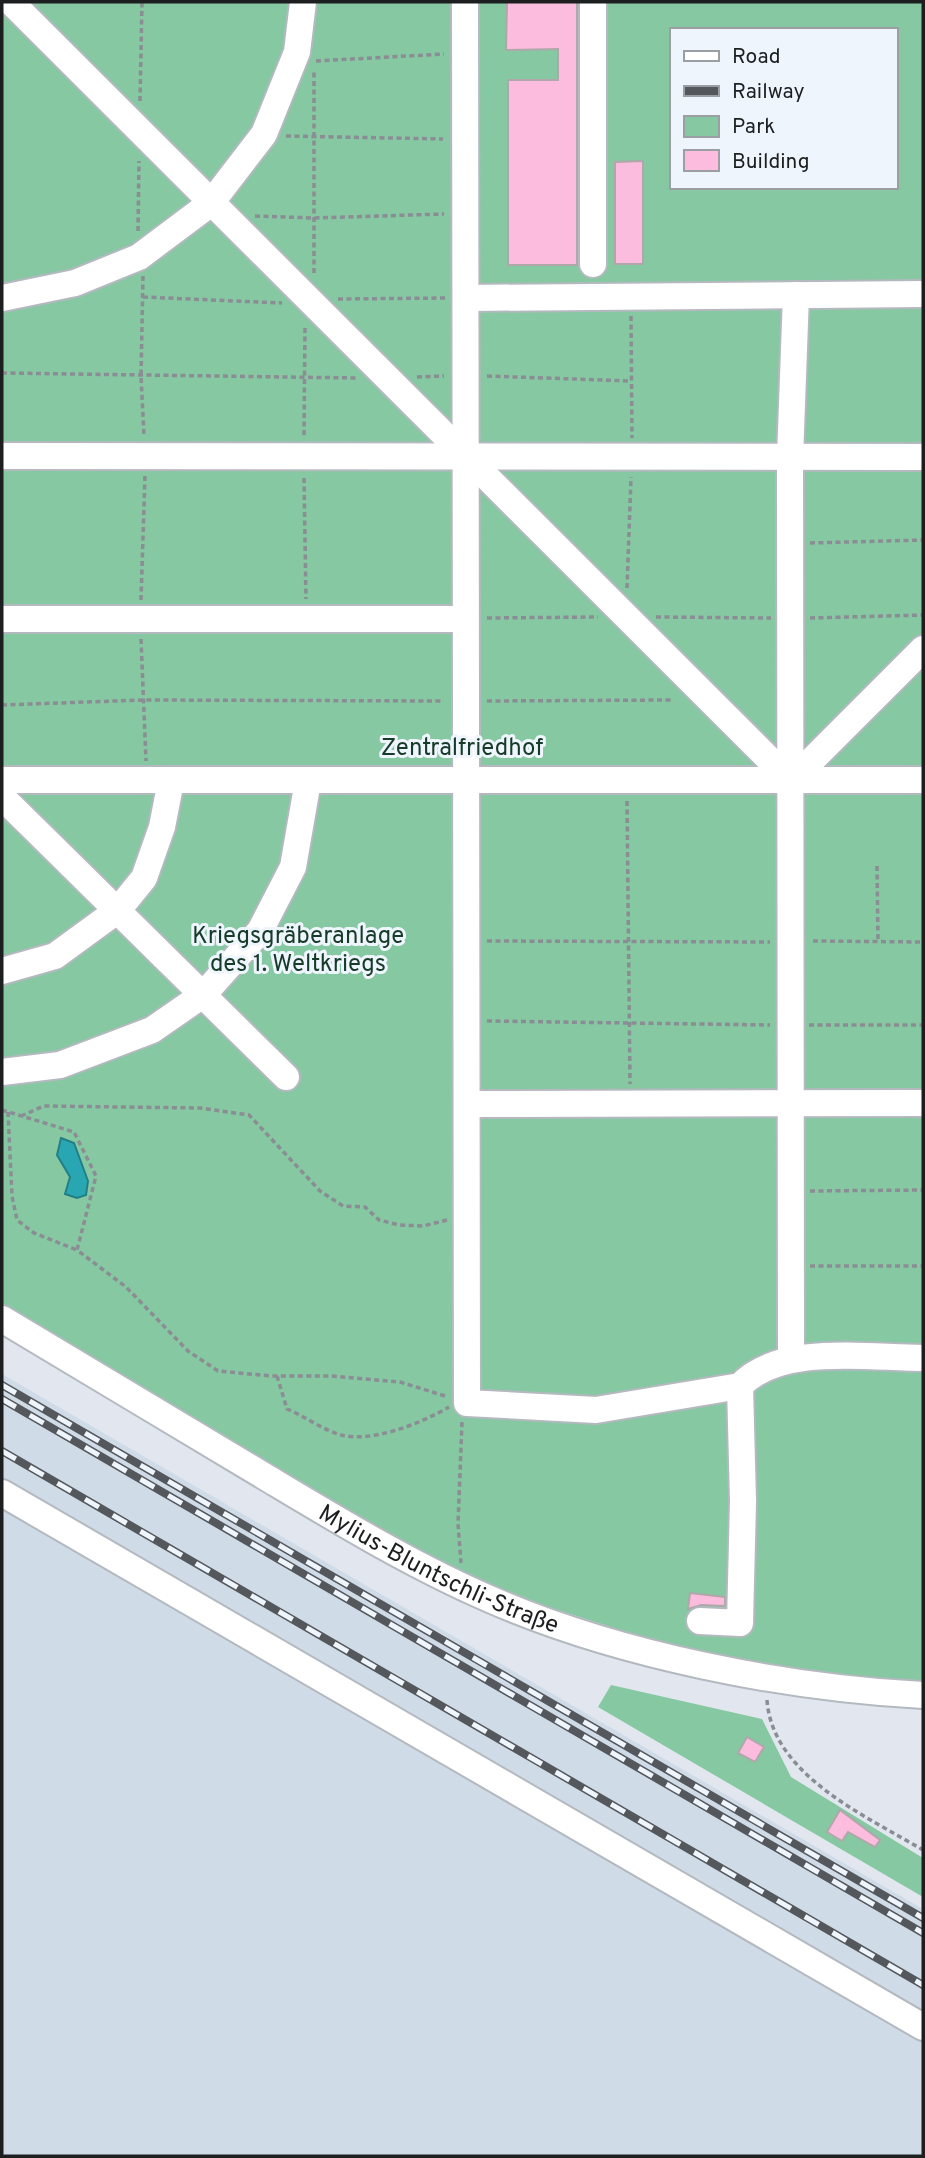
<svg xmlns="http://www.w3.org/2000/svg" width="925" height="2158" font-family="Overpass,sans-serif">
<rect width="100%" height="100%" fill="#e2e7ef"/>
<!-- built -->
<path fill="#d0dbe8" d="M2 1374 923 1909V2156H2Z"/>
<!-- green -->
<path fill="#85c8a2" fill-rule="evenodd" d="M2 2H923V1682H899L751 1662 661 1643 498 1591 359 1523 2 1307ZM671 30H895V187H671Z
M611 1685 762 1719 791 1777 923 1858V1897L598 1707Z"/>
<!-- water -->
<path fill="#28a7b2" stroke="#247e86" stroke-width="2" d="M61 1138 74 1143 88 1181 86 1195 77 1198 65 1194 70 1177 57 1155Z"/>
<!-- building -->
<path fill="#fcbcde" stroke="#b0a7ab" stroke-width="2" d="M507 2H577V265H508V80H558V49L506 50Z
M643 161V264H615V162Z
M690 1593 725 1597V1606L701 1605 688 1609Z
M747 1737 764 1747 755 1762 738 1753Z
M840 1810 880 1840 875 1847 848 1832 842 1841 827 1832Z"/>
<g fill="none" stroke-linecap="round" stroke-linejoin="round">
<defs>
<g id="minor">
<path d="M11 2 791 781 923 649"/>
<path d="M465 2 467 1403 596 1410 740 1386C780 1343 868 1358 923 1358"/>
<path d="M593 264V2"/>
<path d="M2 298 75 283 139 257 211 203 264 134 297 52 303 2"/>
<path d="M467 298 923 294"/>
<path d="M2 456 923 457"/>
<path d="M2 619H464"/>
<path d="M2 780H923"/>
<path d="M2 797 286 1077"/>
<path d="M2 971 55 956 118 910 144 878 162 827 171 781"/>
<path d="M2 1072 60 1065 152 1030 204 994 260 931 293 867 308 781"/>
<path d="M468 1104 923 1103"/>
<path id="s1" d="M2 1319C91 1372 180 1426 269 1479 341 1522 415 1567 492 1600 619 1655 785 1688 923 1695"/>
<path d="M791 1358 790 458 796 295"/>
<path d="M2 1493 923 2027"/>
<path d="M700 1621 740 1623 743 1501 740 1386"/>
</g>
</defs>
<!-- minor casing -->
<use href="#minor" stroke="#b3b9bf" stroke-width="30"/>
<!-- path -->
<path stroke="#8a8d93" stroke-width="3.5" stroke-dasharray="5 3.5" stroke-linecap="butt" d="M316 61 444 54
M140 101 142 2
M286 136 443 139
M255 216 314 218 444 214
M138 231 139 161
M314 273V71
M143 276 141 376 144 436
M143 297 282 303
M338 299 446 298
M631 316 632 438
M2 373 357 378
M487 376 631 381
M417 377 444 376
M304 435 305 327
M304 478 306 599
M810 543 923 540
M627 588 631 477
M141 600 145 475
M656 617 771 618
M487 618 598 617
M810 618 923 615
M141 639 146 761
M487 701 671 700
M2 705 143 700 444 701
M627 801 630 1084
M877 866 878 941
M487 941 770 942
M813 941 923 942
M487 1021 770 1025
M809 1025H923
M2 1110 74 1132 96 1176 77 1250 126 1287 188 1351 218 1371 271 1376H332L400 1382 445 1396
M8 1112 12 1196 17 1220 34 1233 77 1250
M21 1116 44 1106 200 1108 249 1115 320 1191 343 1206 365 1207 379 1220 399 1225 423 1226 447 1220
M810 1191 923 1190
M810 1266H923
M277 1376 287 1409C304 1416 323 1430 341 1435 372 1443 422 1423 449 1407
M461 1563 458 1524 462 1422
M767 1700C772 1775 866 1816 923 1850"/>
<!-- minor -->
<use href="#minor" stroke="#fff" stroke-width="26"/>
<defs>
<path id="rail" d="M2 1385 923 1918
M2 1399 923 1933
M2 1451 923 1985"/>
</defs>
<!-- rail casing -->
<use href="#rail" stroke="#54575b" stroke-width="8"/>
<!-- rail -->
<use href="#rail" stroke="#eff5fc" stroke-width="5" stroke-dasharray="16" stroke-linecap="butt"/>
</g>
<g text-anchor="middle" stroke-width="6" stroke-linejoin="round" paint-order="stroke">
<!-- park labels -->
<g font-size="24" fill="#163b28" stroke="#eff5fc">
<text x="462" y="755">Zentralfriedhof</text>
<text x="298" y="943">Kriegsgräberanlage<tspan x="298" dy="28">des 1. Weltkriegs</tspan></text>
</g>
<!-- street labels -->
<g font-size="24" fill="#1c1e20" stroke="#eff5fc">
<text dy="8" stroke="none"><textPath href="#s1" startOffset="504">Mylius-Bluntschli-Straße</textPath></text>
</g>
</g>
<!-- border -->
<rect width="925" height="2158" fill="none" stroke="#1c1e20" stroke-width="7"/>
<!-- legend -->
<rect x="670" y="28" width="228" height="161" fill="#eff5fc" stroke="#9b9fa4" stroke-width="2"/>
<rect x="684" y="51" width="35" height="10" fill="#ffffff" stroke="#9b9fa4" stroke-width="2"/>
<text x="732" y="63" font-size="21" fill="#1c1e20">Road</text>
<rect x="684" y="86" width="35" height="10" fill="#54575b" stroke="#9b9fa4" stroke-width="2"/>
<text x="732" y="98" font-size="21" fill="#1c1e20">Railway</text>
<rect x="684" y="116" width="35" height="21" fill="#85c8a2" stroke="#9b9fa4" stroke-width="2"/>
<text x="732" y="133" font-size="21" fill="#1c1e20">Park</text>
<rect x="684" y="150" width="35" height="21" fill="#fcbcde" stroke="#9b9fa4" stroke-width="2"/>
<text x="732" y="168" font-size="21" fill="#1c1e20">Building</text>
</svg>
